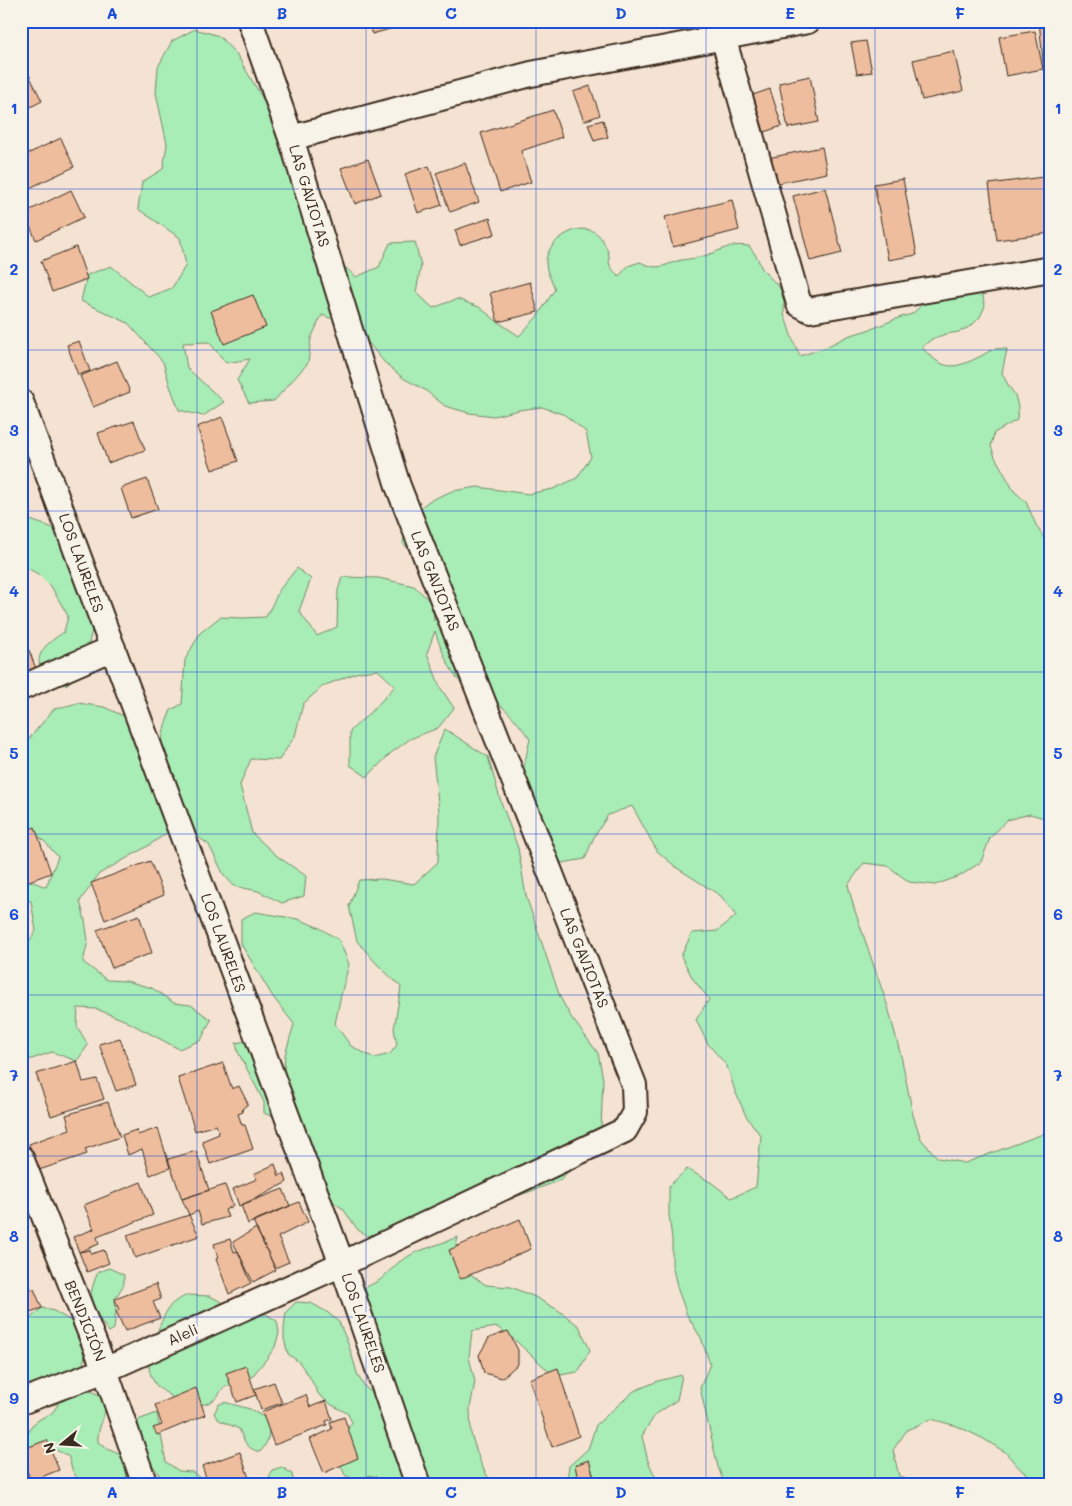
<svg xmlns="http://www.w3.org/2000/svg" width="1072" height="1506" font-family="Mali,sans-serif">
<rect width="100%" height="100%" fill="#f4e3d2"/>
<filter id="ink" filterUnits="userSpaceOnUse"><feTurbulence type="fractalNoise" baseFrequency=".02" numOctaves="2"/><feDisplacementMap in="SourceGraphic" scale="10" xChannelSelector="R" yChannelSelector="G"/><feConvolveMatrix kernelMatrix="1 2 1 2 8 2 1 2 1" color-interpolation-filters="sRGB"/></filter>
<g filter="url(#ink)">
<!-- green -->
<path fill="#a8ecb6" stroke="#728b6a" d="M195 29 219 36 237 55 263 99 337 260 356 277 379 267 390 243 415 242 421 266 416 292 433 308 457 299 479 307 498 322 519 336 537 317 555 289C552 281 546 272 546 263 545 242 578 220 596 233 603 238 607 248 609 256 609 260 609 265 611 267 612 270 616 273 619 276L628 266 640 262C649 266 656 269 666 265 670 264 673 262 677 261 685 259 693 259 700 257 722 252 725 243 749 246L757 257 762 269 780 288 784 300V314L792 338 800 356 824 348 848 336 874 328 898 318 912 314 931 296 969 291 982 293 985 306 980 317 971 326 959 332 946 334 932 339 922 347C943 371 953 370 981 356 985 354 990 350 995 349 999 348 1003 349 1007 349L1002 373 1008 385 1015 395 1018 407 1017 420 994 433 991 446 995 457 1014 491 1026 502 1037 527 1045 539 1051 542V820L1030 814 1007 820 990 838 981 862 960 876 935 885 909 882 888 866 864 863 848 885 854 908 888 1007 902 1060 913 1115 921 1139 938 1158 965 1163 1051 1131V1485H1045L1022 1471 1005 1452 982 1438 957 1426 931 1419 907 1430 893 1450 899 1476 918 1485H725L718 1467 700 1388 710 1364 701 1338 687 1315 678 1290 672 1265V1239L669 1215V1186L687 1169 712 1183 731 1198 756 1187 761 1136 746 1116 735 1091 727 1066 708 1044 696 1020 709 999 693 979 681 956 692 933 717 931 736 916 721 896 677 868 657 851 632 806 608 815 594 837 585 859 562 863 541 842 530 817 524 766 530 739C519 724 508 709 492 700 483 695 472 692 464 685 451 675 440 647 435 631L427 653 440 687 454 708 438 728 410 739 391 753 367 777 350 765V731L375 708 395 686 378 670 359 672 323 686 303 704 295 736 279 760 251 759 240 785 252 833 277 856 306 876 304 896 282 903 258 891 234 886 224 875 209 845 177 821 158 759 165 725 171 710 182 704 185 660 200 633 220 617 243 618 266 617 280 589 297 568 311 579 299 611 317 636 337 627 338 590 342 577 379 578 414 586 433 604 434 621 447 593 403 543 408 517 429 501 452 491 478 487 528 494 553 489 577 478 591 457 586 432 565 415 542 407 519 410 494 416 469 413 445 406 425 390 403 378 384 362 367 341 346 324 322 315 311 338 308 363 274 401 249 403 237 380 250 359 226 363 209 342 183 343 187 368 224 402 203 416 179 410 170 386 163 362 128 323 81 301 87 275 111 266 149 297 172 288 186 265 180 238 138 209 142 182 163 169 167 144 156 93 158 67 172 41Z
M21 517 48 526 69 535 93 627 89 642V658L81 673 66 685C52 683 48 682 41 669 33 652 52 640 64 632L68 616 52 588 38 574 21 565Z
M78 703 104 707 128 718 171 830 148 846 99 874 80 901 85 920 88 941 83 962 107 980 126 981 152 988 174 1003 191 1005 211 1020 201 1040 179 1049 124 1020 96 1009 78 1008 77 1026 88 1045 77 1061 52 1052 32 1059 21 1061V953L36 931 31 901 21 899V877L46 887 58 857 44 841 22 822 21 740H28L54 709Z
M445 729 488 757 501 802 518 848 526 896 560 997 571 1017 598 1053 603 1079 601 1128 561 1180 499 1203 373 1240 358 1230 343 1209 313 1187 279 1131 285 1055 294 1024 273 997 241 944V919L255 912 298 919 320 928 339 940 349 964 341 995 335 1024 351 1046 374 1058 390 1054 397 1045 394 1029 401 987 376 963 357 941 349 906 359 880 382 879 414 884 438 862 439 811 433 757Z
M245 1041 260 1043 273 1098 271 1116 264 1113V1102L238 1052 236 1043Z
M458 1237 456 1246 464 1270 486 1285 511 1287 535 1297 558 1310 579 1326 590 1350 578 1372 554 1376 516 1341 497 1327 472 1331 469 1357 475 1382 470 1408 471 1434 481 1464 492 1485H424L357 1292 380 1280 399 1262 414 1253Z
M109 1268 124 1275V1284L115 1299 116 1311 114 1329 109 1332C91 1307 85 1302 98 1272Z
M187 1295 210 1296 225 1304 241 1309 266 1314 277 1321 279 1333 275 1347 268 1357 250 1379 236 1385 224 1387C220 1392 218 1398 212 1401 197 1410 177 1402 165 1392 162 1390 158 1388 156 1385 153 1381 149 1372 149 1367 148 1354 162 1315 171 1305 174 1301 182 1298 187 1295Z
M296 1302 311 1303 327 1312 339 1322 349 1346 358 1376 365 1387 379 1398 391 1435 390 1448 402 1476 401 1485H364L345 1475 341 1466 344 1435 352 1422 347 1413 332 1405 319 1395 309 1376 299 1362 288 1354 284 1339V1329L286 1312Z
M42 1308 54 1311 71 1321 83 1332 86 1350 82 1369 69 1384 60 1402C68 1400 70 1394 77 1391 87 1388 101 1394 107 1401 106 1415 97 1428 98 1442L107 1449 124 1456C128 1466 129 1475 123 1485 108 1485 85 1490 75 1475 71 1470 71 1462 68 1456 62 1453 56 1449 48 1449 38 1449 40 1453 28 1447L26 1438 32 1425 40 1419 52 1413 59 1403C45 1408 36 1407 21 1404V1326Z
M682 1375 677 1400 655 1415 642 1436 648 1461 659 1485H566L569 1466 588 1449 596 1425 634 1391 658 1381Z
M224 1402 250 1409 267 1419C270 1434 270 1440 260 1452 245 1448 245 1441 239 1429L219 1420 214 1414 218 1405Z
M157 1413 166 1462 179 1471 192 1472 201 1478 202 1485H166L139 1445 138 1420Z
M282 1467 292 1474 294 1485H267L272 1470Z"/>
<!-- building -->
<path fill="#eebd9e" stroke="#3b2a1e" d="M368 21H400L401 26 372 34Z
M1039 21H1051V70L1044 71Z
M1035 31 1043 69 1006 76 999 37Z
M866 41 872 72 857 74 851 43Z
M954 51 963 91 922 100 913 60Z
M29 75 42 101 21 112V79Z
M810 76 819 122 788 128 779 83Z
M590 86 600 115 584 121 573 92Z
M770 89 782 126 764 132 753 95Z
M553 110 562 137 521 151 531 182 500 192 481 133Z
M603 120 608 137 594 141 588 124Z
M61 138 74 167 21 192V157Z
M822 147 827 173 774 184 768 158Z
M368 159 381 194 355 204 341 168Z
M465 163 479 202 450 212 436 173Z
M429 166 442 205 418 213 405 174Z
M1051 176V233L997 240 989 184Z
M903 179 917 255 888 260 874 184Z
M825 188 842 253 810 261 793 196Z
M71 190 84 217 36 240 24 213Z
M732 200 739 230 673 247 665 217Z
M490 218 495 234 460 245 455 230Z
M76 247 87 279 52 292 41 261Z
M530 282 538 312 498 322 490 293Z
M253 295 266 327 224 344 211 311Z
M79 341 90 371 78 375 67 345Z
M117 361 130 392 93 407 80 376Z
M222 417 238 461 212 470 197 427Z
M134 421 145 450 108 463 98 433Z
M147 479 158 509 131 518 121 488Z
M29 650 36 669 21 674V652Z
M35 827 51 873 21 884V833Z
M150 861 164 895 105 920 91 883Z
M139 915 152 953 112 968 97 930Z
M120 1038 136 1085 116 1091 99 1044Z
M77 1061 83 1082 97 1079 104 1099 51 1116 36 1074Z
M223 1063 232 1089 239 1086 248 1104 242 1109 243 1112 238 1114 242 1125H245L253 1149 210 1164 202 1141 219 1134 216 1125 195 1131 178 1078Z
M108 1102 120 1137 85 1149 87 1154 39 1170 29 1144 70 1129 66 1115Z
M158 1128 170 1168 150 1175 142 1149 128 1155 122 1135 136 1130 138 1135Z
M196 1151 209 1190 182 1199 168 1159Z
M275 1164 279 1176 284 1173 287 1182 265 1194 239 1206 233 1189 257 1179 254 1174Z
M141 1182 153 1215 97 1237 99 1244 79 1252 73 1237 94 1229 84 1205Z
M225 1185 233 1206 225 1210 228 1217 202 1224 198 1211 189 1215 182 1199Z
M283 1189 290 1206 248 1224 241 1205Z
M299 1202 308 1222 278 1237 289 1262 275 1268 253 1221Z
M189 1215 199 1236 135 1258 127 1235Z
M520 1219 531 1249 460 1279 449 1250Z
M256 1228 276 1270 253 1282 233 1242Z
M230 1239 234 1252 238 1251 251 1283 229 1294 216 1259 218 1258 214 1244Z
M90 1250 91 1254 104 1250 109 1263 87 1272 79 1252Z
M26 1273 31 1290 21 1293V1274Z
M156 1284 161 1299 153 1302 160 1318 125 1331 116 1311 119 1310 115 1299Z
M34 1289 42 1308 21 1315V1293Z
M508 1331 518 1350V1364L502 1378 484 1373 479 1355 489 1338Z
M246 1366 256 1395 237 1402 226 1373Z
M558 1368 579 1436 552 1447 529 1379Z
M274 1382 282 1403 261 1410 254 1389Z
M196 1388 205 1415 157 1435 153 1428 162 1425 155 1405Z
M306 1395 310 1407 326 1401 332 1419 326 1421 327 1425 274 1445 262 1412Z
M344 1417 358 1458 324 1473 310 1439 332 1429 330 1422Z
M47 1440 59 1470 31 1481 21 1455V1450Z
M240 1452 250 1481 242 1485H205L208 1483 202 1466Z
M589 1460 596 1485H579L575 1465Z
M369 1476 376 1477 379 1485H349Z"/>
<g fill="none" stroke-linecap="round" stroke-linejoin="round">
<defs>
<path id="street" d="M720 21 723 37 799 304 810 310 1051 269
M291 138 531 74 808 21
M21 402 342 1264 418 1485
M21 688 113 648
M21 1158 105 1370 145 1485
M21 1402 105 1370 342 1264 625 1130 635 1112 634 1085 398 486 291 138 250 21"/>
</defs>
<!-- street casing -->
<use href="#street" stroke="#3b2a1e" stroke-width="28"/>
<!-- street -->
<use href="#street" stroke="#f7f3e8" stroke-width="24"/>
</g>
</g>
<!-- grid -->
<path fill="none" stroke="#1d4ed8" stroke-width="1" stroke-opacity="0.55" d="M197 21V1485M366 21V1485M536 21V1485M706 21V1485M875 21V1485M21 189H1051M21 350H1051M21 511H1051M21 672H1051M21 834H1051M21 995H1051M21 1156H1051M21 1317H1051"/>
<g text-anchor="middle" stroke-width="5" stroke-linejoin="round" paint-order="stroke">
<!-- street labels -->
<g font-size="15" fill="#3b2a1e" stroke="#f7f3e8">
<text transform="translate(309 196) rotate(73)" y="5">LAS GAVIOTAS</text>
<text transform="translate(81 563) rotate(70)" y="5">LOS LAURELES</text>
<text transform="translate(435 581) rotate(68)" y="5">LAS GAVIOTAS</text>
<text transform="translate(223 943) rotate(70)" y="5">LOS LAURELES</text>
<text transform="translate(584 958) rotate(68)" y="5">LAS GAVIOTAS</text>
<text transform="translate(85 1321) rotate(68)" y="5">BENDICIÓN</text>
<text transform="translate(363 1323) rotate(71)" y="5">LOS LAURELES</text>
<text transform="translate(183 1335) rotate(-24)" y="5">Aleli</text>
</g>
</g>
<!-- margin -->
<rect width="1072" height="1506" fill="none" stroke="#f7f3e8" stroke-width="55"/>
<!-- north arrow -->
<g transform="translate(62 1444) rotate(252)" stroke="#f7f3e8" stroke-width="4" paint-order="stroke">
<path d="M0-4L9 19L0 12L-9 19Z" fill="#3b2a1e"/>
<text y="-8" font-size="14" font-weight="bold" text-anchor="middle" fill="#3b2a1e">N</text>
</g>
<rect x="28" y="28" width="1016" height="1450" fill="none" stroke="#1d4ed8" stroke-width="2"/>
<g font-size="16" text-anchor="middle" font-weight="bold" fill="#1d4ed8">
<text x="112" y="19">A</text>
<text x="282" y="19">B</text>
<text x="451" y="19">C</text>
<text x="621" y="19">D</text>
<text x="790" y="19">E</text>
<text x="960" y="19">F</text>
<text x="14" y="114">1</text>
<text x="1058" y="114">1</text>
<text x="14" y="275">2</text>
<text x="1058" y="275">2</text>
<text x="14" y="436">3</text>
<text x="1058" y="436">3</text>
<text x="14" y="597">4</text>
<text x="1058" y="597">4</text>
<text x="14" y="759">5</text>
<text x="1058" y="759">5</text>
<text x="14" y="920">6</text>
<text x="1058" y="920">6</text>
<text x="14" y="1081">7</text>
<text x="1058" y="1081">7</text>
<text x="14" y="1242">8</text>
<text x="1058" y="1242">8</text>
<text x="14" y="1404">9</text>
<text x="1058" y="1404">9</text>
<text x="112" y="1498">A</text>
<text x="282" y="1498">B</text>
<text x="451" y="1498">C</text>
<text x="621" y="1498">D</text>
<text x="790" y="1498">E</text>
<text x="960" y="1498">F</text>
</g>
</svg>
